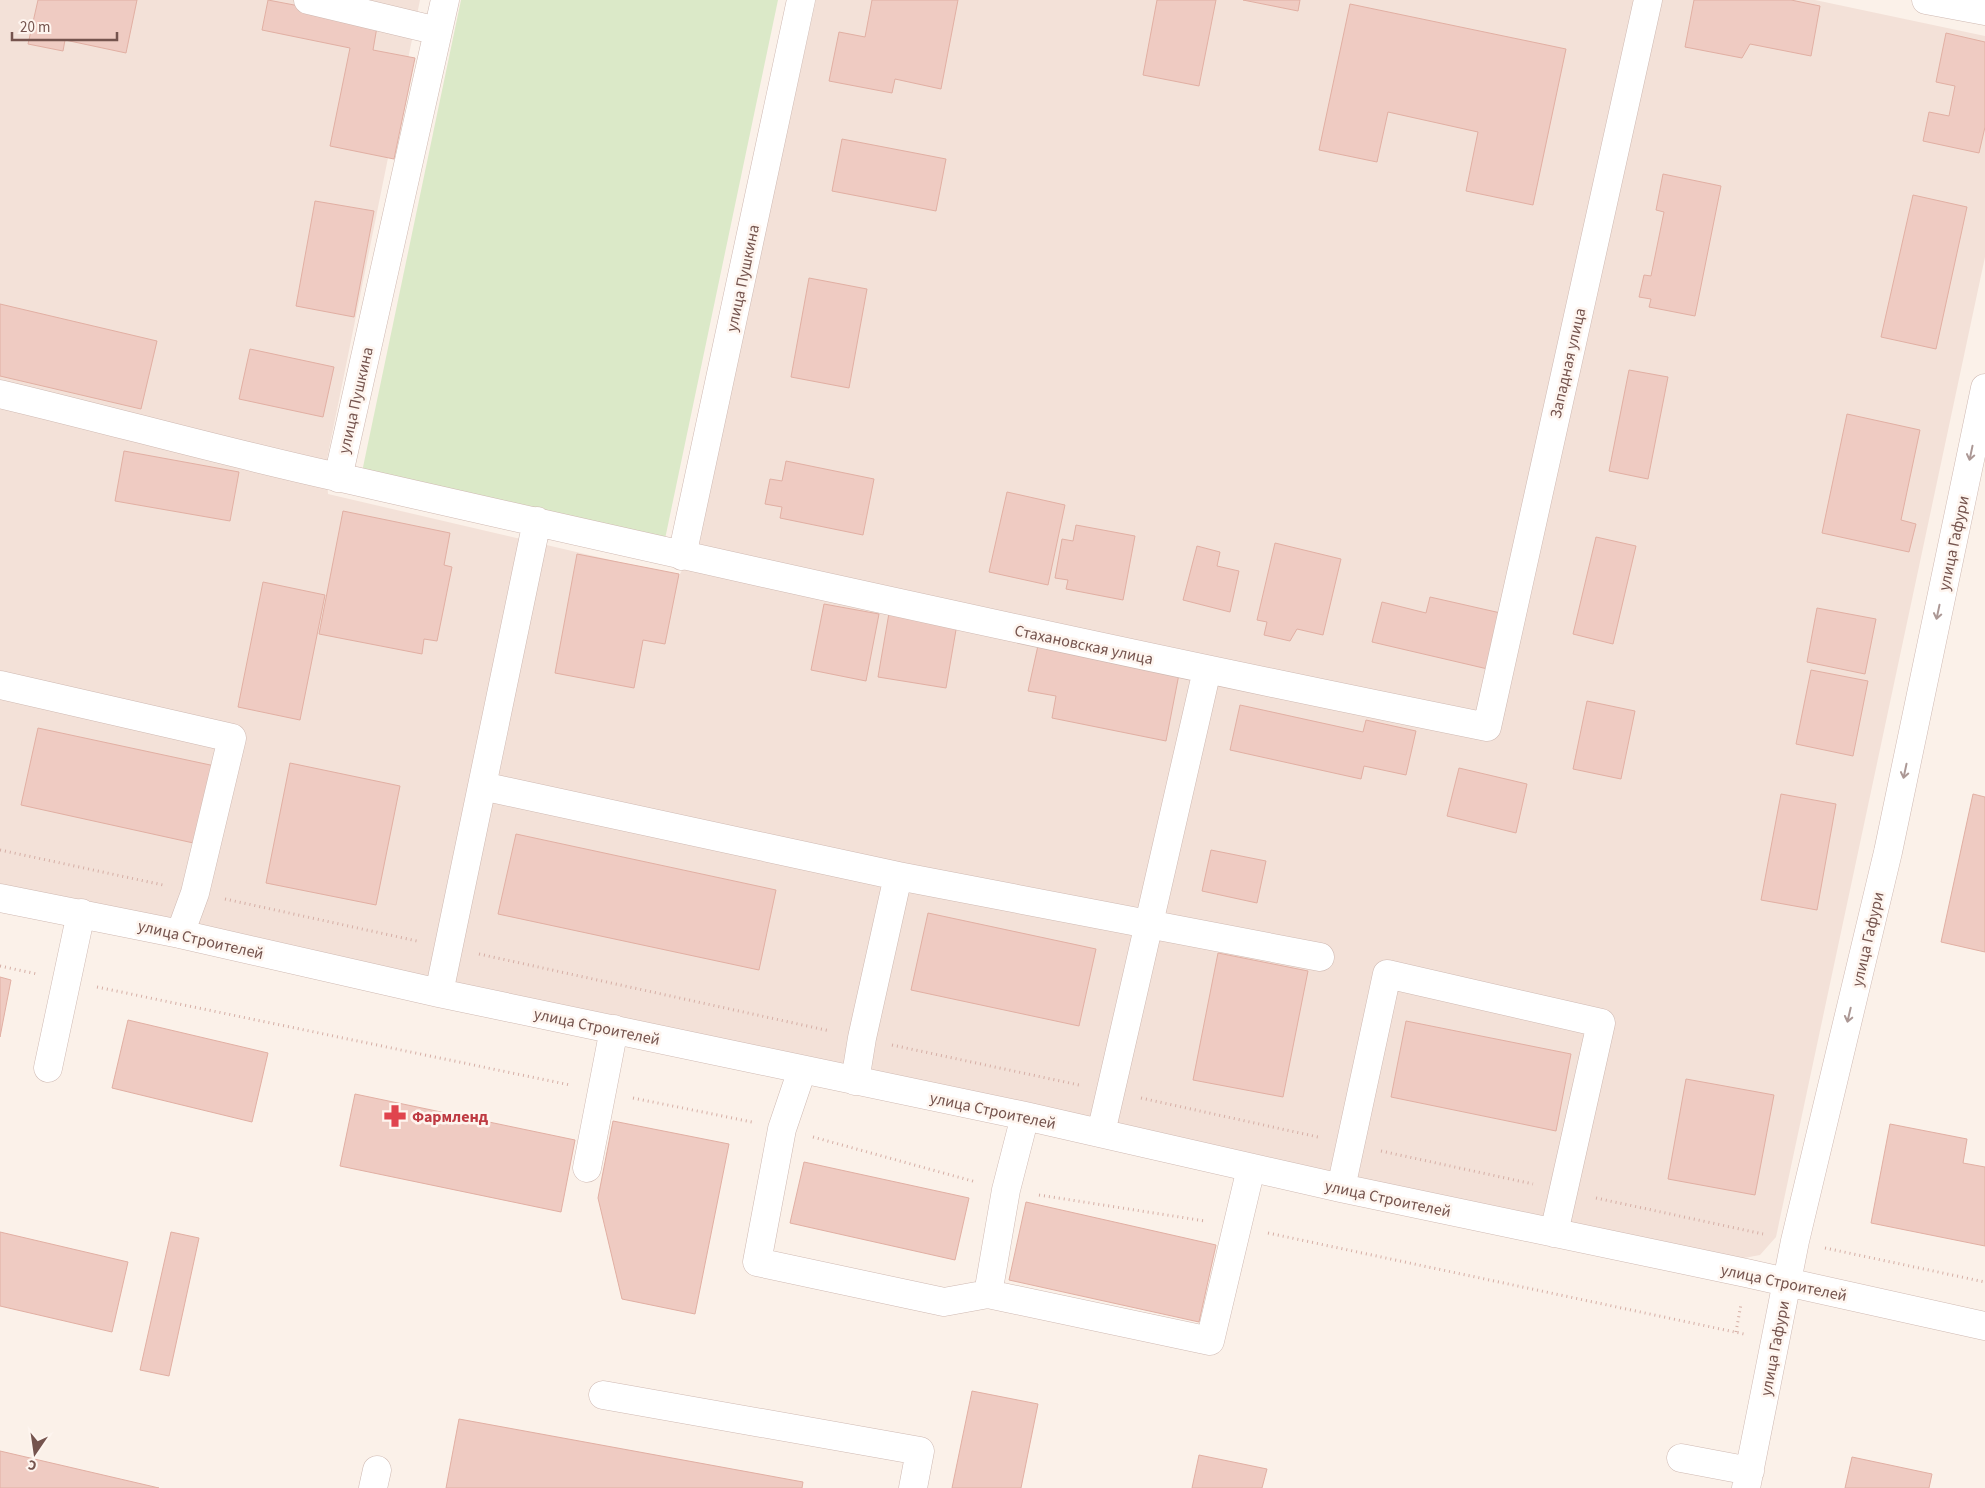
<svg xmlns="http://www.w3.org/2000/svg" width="1985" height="1488" font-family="'Source Sans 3',sans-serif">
<rect width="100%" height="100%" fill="#fbf1e9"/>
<!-- residential -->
<path fill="#f3e1d8" d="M0 0H420L326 464 328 494 679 576 696 543 816 0H1815L1985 36V257L1776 1237 1760 1255 1728 1261 0 890Z"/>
<!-- green -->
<path fill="#dbe9c8" d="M461 0H778L665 539 362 472Z"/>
<!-- building -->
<path fill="#efcbc2" stroke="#e1afa3" d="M38 0H137L126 53 65 40 63 51 28 44Z
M268 0 378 21 373 50 415 58 394 159 330 146 350 48 262 30Z
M872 0H958L941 89 895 79 892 93 829 81 839 32 865 37Z
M1157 0H1216L1199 86 1143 75Z
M1243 0H1300L1298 11Z
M1694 0H1791L1820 6 1811 56 1750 44 1742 58 1685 47Z
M1350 4 1566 49 1533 205 1466 191 1478 132 1388 112 1377 162 1319 150Z
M1946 33 1985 42V127L1979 153 1923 141 1929 112 1949 116 1955 86 1936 82Z
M842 139 946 159 936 211 832 191Z
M1663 174 1721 186 1695 316 1649 307 1651 299 1639 297 1644 275 1651 276 1664 212 1656 210Z
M1913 195 1967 207 1936 349 1881 337Z
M315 201 374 211 354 317 296 306Z
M809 278 867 289 849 388 791 377Z
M0 304 157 341 141 409 0 376Z
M250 349 334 367 323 417 239 399Z
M1629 370 1668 377 1648 479 1609 471Z
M1847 414 1920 430 1901 520 1916 524 1909 552 1822 533Z
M124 451 239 472 230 521 115 501Z
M786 461 874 479 863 535 780 518 782 507 765 504 770 479 782 481Z
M1007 492 1065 505 1048 585 989 572Z
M343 511 450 533 444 565 452 567 437 641 424 639 422 654 319 634Z
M1076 525 1135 536 1123 600 1066 589 1068 580 1055 578 1062 539 1073 541Z
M1596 537 1636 546 1613 644 1573 634Z
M1275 543 1341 559 1323 635 1297 629 1290 641 1264 635 1267 622 1257 620Z
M1197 546 1220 552 1217 566 1239 571 1230 612 1183 600Z
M577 554 679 574 665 644 643 640 634 688 555 673Z
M263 582 325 595 300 720 238 707Z
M1430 597 1505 614 1492 670 1372 642 1382 602 1426 613Z
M824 604 879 614 866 681 811 670Z
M1817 608 1876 619 1865 674 1807 662Z
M889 613 957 624 946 688 878 677Z
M1039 641 1180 669 1166 741 1052 718 1056 696 1028 691Z
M1811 670 1868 681 1853 756 1796 744Z
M1587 701 1635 711 1621 779 1573 769Z
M1240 705 1363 732 1366 720 1416 731 1406 775 1364 766 1361 779 1230 750Z
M38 728 215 766 198 844 21 805Z
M290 763 400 786 376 905 266 883Z
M1459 768 1527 784 1516 833 1447 816Z
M1781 794 1836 804 1817 910 1761 900Z
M1973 794 1985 797V952L1941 942Z
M516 834 776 890 759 970 498 914Z
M1211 850 1266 861 1257 903 1202 891Z
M928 913 1096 949 1079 1026 911 990Z
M1218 953 1308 971 1283 1097 1193 1080Z
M0 977 11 980 0 1037Z
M128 1020 268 1053 252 1122 112 1088Z
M1406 1021 1571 1054 1556 1131 1391 1097Z
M1686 1079 1774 1095 1755 1195 1668 1179Z
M355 1094 575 1140 561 1212 340 1166Z
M613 1121 729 1144 695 1314 622 1299 598 1198Z
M1890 1124 1967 1139 1963 1163 1985 1167V1246L1871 1223Z
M804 1162 969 1198 955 1260 790 1223Z
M1026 1202 1216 1245 1199 1322 1009 1280Z
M0 1232 128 1262 112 1332 0 1306Z
M171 1232 199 1238 169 1376 140 1370Z
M972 1391 1038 1404 1021 1488H952Z
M459 1419 803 1482 802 1488H446Z
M0 1451 159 1488H0Z
M1199 1455 1267 1469 1262 1488H1192Z
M1852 1457 1932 1474 1929 1488H1845Z"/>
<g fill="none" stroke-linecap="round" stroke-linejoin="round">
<defs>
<path id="minor" d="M308 0 438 31
M1926 0 1985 11
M0 394C114 421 227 453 342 478 723 565 1104 650 1487 727L1648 0
M338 478 445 0
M682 556 801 0
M0 685 232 738 195 893 180 934
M482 786 898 876 862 1038 855 1081
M898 876 1320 957
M0 898 180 934 439 993 1025 1116 1341 1188 1746 1273 1985 1326
M439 993 537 521
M48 1068 81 913
M802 1070 782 1129 757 1262 944 1302 988 1294
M1025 1116 1006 1190 988 1294 1210 1341 1251 1168
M1101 1133 1207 670
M587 1168 614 1029
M1341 1188 1387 974 1601 1023 1554 1233
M603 1395 920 1451 913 1488
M1681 1458 1750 1471
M373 1488 377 1470
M1746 1488 1795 1241 1888 852 1985 388"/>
</defs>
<!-- minor casing -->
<use href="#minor" stroke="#cfb9b2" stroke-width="29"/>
<!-- path -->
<path stroke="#d5aea5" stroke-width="3" stroke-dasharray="1 4" stroke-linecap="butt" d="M0 850 163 885
M225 899 417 941
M479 954 830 1031
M0 966 37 974
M97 987 570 1085
M892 1045 1079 1085
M633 1098 752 1122
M1141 1098 1318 1137
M813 1137 976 1182
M1381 1151 1533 1184
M1039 1195 1205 1221
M1596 1198 1763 1234
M1268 1233 1744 1334
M1825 1248 1985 1282
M1736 1332 1741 1304"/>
<!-- minor -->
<use href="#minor" stroke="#fff" stroke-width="28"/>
</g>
<!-- one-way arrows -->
<defs><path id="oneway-shaft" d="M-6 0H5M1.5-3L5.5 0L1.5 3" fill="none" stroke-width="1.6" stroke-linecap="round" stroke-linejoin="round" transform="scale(1.25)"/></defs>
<g stroke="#ac9895">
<use href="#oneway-shaft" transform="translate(1971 453) rotate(102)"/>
<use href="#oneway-shaft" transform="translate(1938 612) rotate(102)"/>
<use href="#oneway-shaft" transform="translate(1905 771) rotate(102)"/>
<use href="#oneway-shaft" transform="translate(1849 1015) rotate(103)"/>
</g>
<!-- icons -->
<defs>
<symbol id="pharmacy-bare" viewBox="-9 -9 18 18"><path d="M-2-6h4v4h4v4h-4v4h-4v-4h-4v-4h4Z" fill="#e0444e" stroke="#fef5ef" stroke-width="2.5" paint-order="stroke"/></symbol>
</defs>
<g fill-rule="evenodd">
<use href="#pharmacy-bare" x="379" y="1100" width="32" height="32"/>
</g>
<g text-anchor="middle" stroke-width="5" stroke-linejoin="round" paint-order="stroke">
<!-- street labels -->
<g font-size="16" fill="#75544e" stroke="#fef5ef">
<text transform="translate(742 278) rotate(-78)" y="6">улица Пушкина</text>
<text transform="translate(1567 363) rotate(-77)" y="6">Западная улица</text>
<text transform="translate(355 400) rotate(-77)" y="6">улица Пушкина</text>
<text transform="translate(1953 543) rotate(-78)" y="6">улица Гафури</text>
<text transform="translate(1084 644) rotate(12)" y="6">Стахановская улица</text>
<text transform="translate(201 939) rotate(13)" y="6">улица Строителей</text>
<text transform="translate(1867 939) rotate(-77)" y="6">улица Гафури</text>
<text transform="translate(597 1026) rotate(12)" y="6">улица Строителей</text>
<text transform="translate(993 1110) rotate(12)" y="6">улица Строителей</text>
<text transform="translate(1388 1198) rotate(12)" y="6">улица Строителей</text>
<text transform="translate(1784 1282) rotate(12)" y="6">улица Строителей</text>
<text transform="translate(1774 1348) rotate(-79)" y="6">улица Гафури</text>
</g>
<!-- health labels -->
<g font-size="16" font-weight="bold" fill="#be3a42" stroke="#fef5ef" text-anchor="start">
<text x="412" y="1122">Фармленд</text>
</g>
</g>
<!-- north arrow -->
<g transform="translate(35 1453) rotate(193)" stroke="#fef5ef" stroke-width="4" paint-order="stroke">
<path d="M0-4L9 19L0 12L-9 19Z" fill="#75544e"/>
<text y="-8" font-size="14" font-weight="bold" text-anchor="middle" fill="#75544e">С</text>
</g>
<!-- scale -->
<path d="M12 32v8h105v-8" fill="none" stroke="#75544e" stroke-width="2.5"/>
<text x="20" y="32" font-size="15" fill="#75544e" stroke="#fef5ef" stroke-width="4" paint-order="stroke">20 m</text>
</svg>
